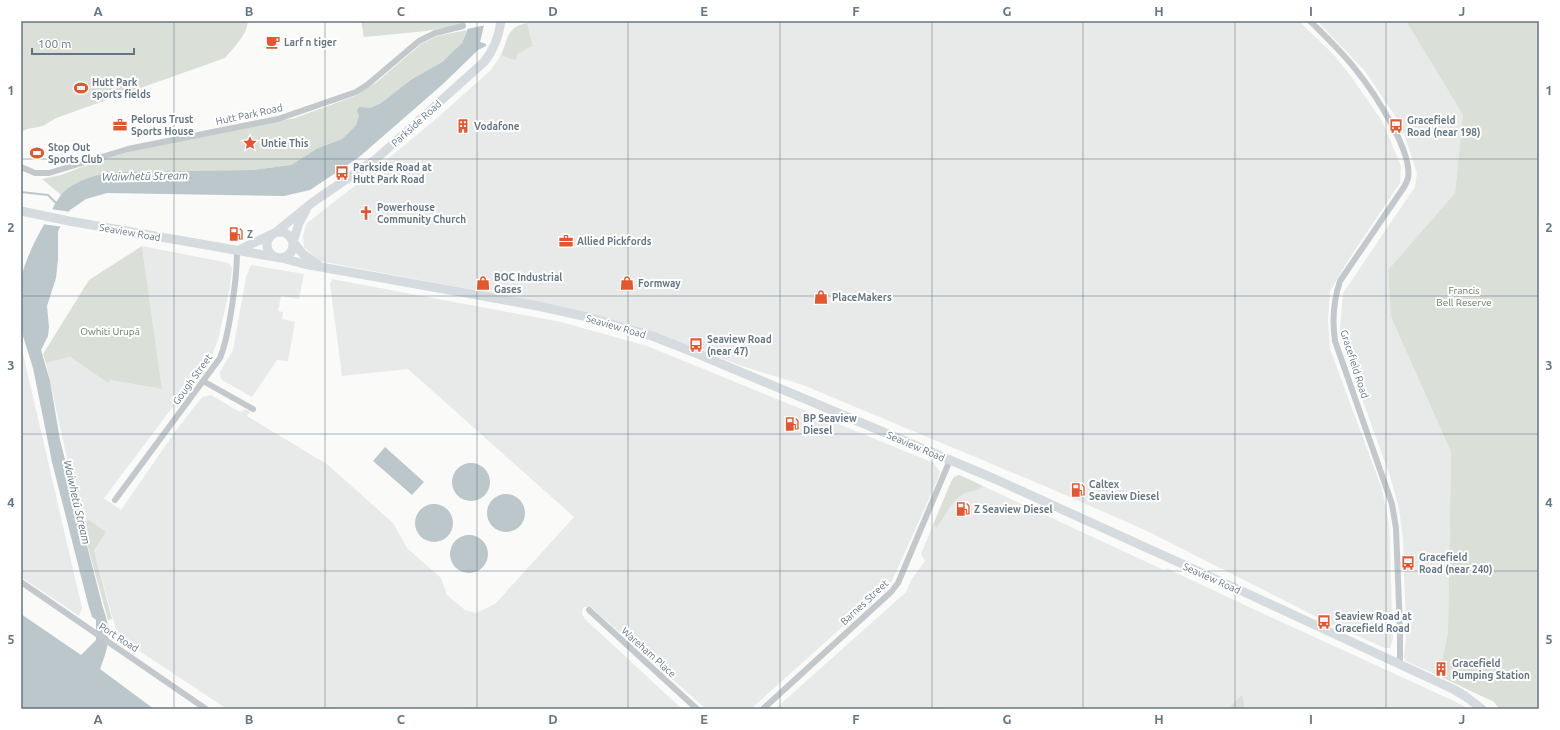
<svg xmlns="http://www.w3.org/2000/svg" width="1560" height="730" font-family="Ubuntu,sans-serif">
<rect width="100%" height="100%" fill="#fafaf8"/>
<!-- built -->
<path fill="#e8e9e9" d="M534 21H1299L1334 55 1350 75 1382 121 1401 166 1400 183 1349 259 1330 291 1328 321 1330 349 1382 489 1389 524 1393 639 1390 648H1385L1335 626 1145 530 1047 487 803 385 745 367 629 324 564 307 319 261 304 247 303 236 305 228 307 223 366 177 436 119 491 70 501 55 508 58 533 46 527 23Z
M1317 21H1406L1463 115 1455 193 1388 270 1391 317 1451 452 1448 632 1439 676 1406 661 1404 657 1406 635 1403 539 1399 509 1390 476 1362 399 1340 335V328L1343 293 1415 187 1417 173 1401 125 1365 71Z
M142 246 229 263 232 268 230 287 218 340 212 355 104 498 121 510 177 429 202 397 211 395 240 412 245 409 250 412 247 416 328 465 393 523 407 548 441 578 447 595 465 610 476 613 495 604 574 517 408 369 342 376 330 284 332 279 561 322 647 346 934 463 940 472 937 481 891 583 751 709H706L591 607H585L583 608 582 614 585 619 682 709H227L118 637 94 550 89 520 81 522 46 363 70 357 108 383 111 380 162 389Z
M251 265 304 274 299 299 281 296 278 311 283 312 282 319 295 322 288 361 277 360 252 397 222 380 220 376V372L233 350 246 277Z
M21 345 82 608 79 616 21 577Z
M959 475 1166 571V568L1266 615 1454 701 1469 709H1245L1241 696 1227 709H775L906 592 911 580 925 561 921 554 951 482 954 477Z"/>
<!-- green -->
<path fill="#dadfd7" d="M21 21H248C247 35 234 47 225 58L56 118 43 126 27 129 21 132Z
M361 21H467L465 24 426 31 364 37Z
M1406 21H1539V709H1499L1494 702 1439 676 1448 632 1451 452 1391 317 1388 270 1455 193 1463 115Z
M527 23 533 46 517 54 516 60 508 58 501 55C509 38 506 27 527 23Z
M467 30 462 43 442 62 412 79 381 103 370 108H363L356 125 342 139 318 148 291 165 251 170 111 172 75 184 61 195 42 179 61 175 95 162 135 150 295 118 355 96 377 82 421 44 437 36Z
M142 246 162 389 111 380 108 383 70 357 46 363 43 354 89 280Z
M959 475 983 486C977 492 970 490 963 494 951 502 945 516 937 527L933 525 951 482 954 477Z
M89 520 106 532 94 550 112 619 108 620 81 522Z
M1242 695 1245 709H1227Z"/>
<!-- water -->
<path fill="#bbc7cb" d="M471 21H485L480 42 486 44V46L478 50 443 84 358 158 310 190 284 196 107 193 86 199 70 210 58 231V260L56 278 47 306 49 327 48 336 41 350 50 381 60 440 103 608C112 632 109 646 100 669L154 709H21V614L81 655 96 640V620L92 617 88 604 52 462 33 368 21 330V279C26 256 38 235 50 214 53 208 56 201 61 195 73 181 94 176 111 172L251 170 291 165 318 148 342 139 356 125 359 116 357 111 359 107 370 108 381 103 412 79 442 62 462 43Z
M385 447 424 482 412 495 373 461Z
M452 482a19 19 0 1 1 38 0a19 19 0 1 1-38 0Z
M487 513a19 19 0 1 1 38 0a19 19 0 1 1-38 0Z
M415 523a19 19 0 1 1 38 0a19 19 0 1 1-38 0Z
M450 554a19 19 0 1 1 38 0a19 19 0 1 1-38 0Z"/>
<!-- pier -->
<path fill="#fafaf8" d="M469 21H486V25L467 29Z
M50 209 71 212 63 227 42 224Z"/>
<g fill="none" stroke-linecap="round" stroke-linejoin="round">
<!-- stream -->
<path stroke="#bbc7cb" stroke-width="2" d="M21 192 48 195 58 205"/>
<!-- minor -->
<path stroke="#c3c8cc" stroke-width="6" d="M1310 21C1326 37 1342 52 1356 70 1373 91 1413 151 1408 178 1407 181 1406 184 1404 187L1340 281C1333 302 1332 320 1335 341L1392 504 1396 528 1400 630V665
M21 167 35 173H49L128 149 278 119 356 92 367 85 419 41 435 33 463 26
M203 381 253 409
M115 500 220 358C227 341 229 324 232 306 235 287 237 269 237 250
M21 582 206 709
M589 610 697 709
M763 709 891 592 898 583 950 460"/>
<!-- secondary -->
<path stroke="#d6dbdf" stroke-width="9" d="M306 210 299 223 293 242 303 254 318 265
M21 211 69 221 275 257
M267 245a13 13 0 1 1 26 0a13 13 0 1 1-26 0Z
M275 233 313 202 376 159 484 62C494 50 499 36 501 21
M239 250 272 234
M282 258 304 264 538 306 592 318 652 336 698 354 995 479 1244 592 1453 689 1465 696 1482 709"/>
</g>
<!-- grid -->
<path fill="none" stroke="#657683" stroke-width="1" stroke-opacity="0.55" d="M174 21V709M325 21V709M477 21V709M628 21V709M780 21V709M932 21V709M1083 21V709M1235 21V709M1386 21V709M21 159H1539M21 296H1539M21 434H1539M21 571H1539"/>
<!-- icons -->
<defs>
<symbol id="cafe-bare" viewBox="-9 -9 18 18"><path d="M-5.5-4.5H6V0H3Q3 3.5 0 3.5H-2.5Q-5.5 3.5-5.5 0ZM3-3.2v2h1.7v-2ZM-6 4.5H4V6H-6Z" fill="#e4572e" stroke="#fff" stroke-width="2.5" paint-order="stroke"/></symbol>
<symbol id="stadium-bare" viewBox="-9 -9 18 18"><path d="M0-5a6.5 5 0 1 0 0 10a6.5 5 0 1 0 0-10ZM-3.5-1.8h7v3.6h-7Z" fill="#e4572e" stroke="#fff" stroke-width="2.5" paint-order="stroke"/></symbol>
<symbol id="office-bare" viewBox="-9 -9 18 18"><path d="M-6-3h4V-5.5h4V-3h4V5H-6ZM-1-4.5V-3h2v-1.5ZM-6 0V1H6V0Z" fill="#e4572e" stroke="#fff" stroke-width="2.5" paint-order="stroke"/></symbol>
<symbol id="building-bare" viewBox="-9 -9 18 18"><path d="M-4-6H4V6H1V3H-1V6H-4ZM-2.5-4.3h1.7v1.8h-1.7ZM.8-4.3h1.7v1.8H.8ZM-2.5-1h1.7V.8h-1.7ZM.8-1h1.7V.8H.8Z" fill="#e4572e" stroke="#fff" stroke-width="2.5" paint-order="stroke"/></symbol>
<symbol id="bus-bare" viewBox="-9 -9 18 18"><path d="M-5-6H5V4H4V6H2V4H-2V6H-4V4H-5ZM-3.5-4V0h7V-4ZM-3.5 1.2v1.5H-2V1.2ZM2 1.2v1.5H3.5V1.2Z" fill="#e4572e" stroke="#fff" stroke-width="2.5" paint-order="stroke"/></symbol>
<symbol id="sight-bare" viewBox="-9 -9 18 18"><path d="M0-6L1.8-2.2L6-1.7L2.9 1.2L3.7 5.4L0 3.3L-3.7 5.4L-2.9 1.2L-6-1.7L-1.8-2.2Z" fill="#e4572e" stroke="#fff" stroke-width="2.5" paint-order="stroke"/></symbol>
<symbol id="church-bare" viewBox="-9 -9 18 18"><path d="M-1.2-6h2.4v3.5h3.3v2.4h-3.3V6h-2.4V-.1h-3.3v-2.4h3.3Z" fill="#e4572e" stroke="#fff" stroke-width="2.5" paint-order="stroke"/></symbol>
<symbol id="fuel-bare" viewBox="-9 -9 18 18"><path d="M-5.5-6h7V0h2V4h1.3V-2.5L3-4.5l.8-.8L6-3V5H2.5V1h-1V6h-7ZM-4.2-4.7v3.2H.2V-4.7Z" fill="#e4572e" stroke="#fff" stroke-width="2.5" paint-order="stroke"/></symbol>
<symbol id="shop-bare" viewBox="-9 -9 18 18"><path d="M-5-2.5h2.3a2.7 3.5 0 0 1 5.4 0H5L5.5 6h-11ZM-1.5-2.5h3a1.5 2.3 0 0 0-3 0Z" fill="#e4572e" stroke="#fff" stroke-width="2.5" paint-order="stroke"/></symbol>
</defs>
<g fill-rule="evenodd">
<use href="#cafe-bare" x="263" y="32" width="20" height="20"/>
<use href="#stadium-bare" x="71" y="78" width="20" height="20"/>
<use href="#office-bare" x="110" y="115" width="20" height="20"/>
<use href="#building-bare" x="453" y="116" width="20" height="20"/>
<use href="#bus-bare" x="1386" y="116" width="20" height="20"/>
<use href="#sight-bare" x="240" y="133" width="20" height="20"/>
<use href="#stadium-bare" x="27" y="143" width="20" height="20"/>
<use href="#bus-bare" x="332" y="163" width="20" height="20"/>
<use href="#church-bare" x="356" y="203" width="20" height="20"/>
<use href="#fuel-bare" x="226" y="224" width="20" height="20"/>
<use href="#office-bare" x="556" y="231" width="20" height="20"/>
<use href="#shop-bare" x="473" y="273" width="20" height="20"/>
<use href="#shop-bare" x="617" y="273" width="20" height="20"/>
<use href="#shop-bare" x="811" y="287" width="20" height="20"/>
<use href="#bus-bare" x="686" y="335" width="20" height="20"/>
<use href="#fuel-bare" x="782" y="414" width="20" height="20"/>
<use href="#fuel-bare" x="1068" y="480" width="20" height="20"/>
<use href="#fuel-bare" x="953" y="499" width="20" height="20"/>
<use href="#bus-bare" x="1398" y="553" width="20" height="20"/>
<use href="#bus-bare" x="1314" y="612" width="20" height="20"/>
<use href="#building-bare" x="1431" y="659" width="20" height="20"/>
</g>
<g text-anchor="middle" stroke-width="4" stroke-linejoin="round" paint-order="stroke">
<!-- poi labels -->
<g font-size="10" font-weight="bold" fill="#657683" stroke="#fff" text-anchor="start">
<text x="284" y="46">Larf n tiger</text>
<text x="92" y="86">Hutt Park<tspan x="92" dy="12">sports fields</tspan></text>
<text x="131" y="123">Pelorus Trust<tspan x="131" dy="12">Sports House</tspan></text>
<text x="1407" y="124">Gracefield<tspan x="1407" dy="12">Road (near 198)</tspan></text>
<text x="474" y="130">Vodafone</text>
<text x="261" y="147">Untie This</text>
<text x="48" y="151">Stop Out<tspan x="48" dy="12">Sports Club</tspan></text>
<text x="353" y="171">Parkside Road at<tspan x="353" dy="12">Hutt Park Road</tspan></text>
<text x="377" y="211">Powerhouse<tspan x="377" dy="12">Community Church</tspan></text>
<text x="247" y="238">Z</text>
<text x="577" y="245">Allied Pickfords</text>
<text x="494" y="281">BOC Industrial<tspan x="494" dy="12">Gases</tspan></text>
<text x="638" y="287">Formway</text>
<text x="832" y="301">PlaceMakers</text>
<text x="707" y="343">Seaview Road<tspan x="707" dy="12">(near 47)</tspan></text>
<text x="803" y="422">BP Seaview<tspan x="803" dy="12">Diesel</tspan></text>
<text x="1089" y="488">Caltex<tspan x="1089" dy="12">Seaview Diesel</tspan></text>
<text x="974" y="513">Z Seaview Diesel</text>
<text x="1419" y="561">Gracefield<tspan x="1419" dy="12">Road (near 240)</tspan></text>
<text x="1335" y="620">Seaview Road at<tspan x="1335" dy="12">Gracefield Road</tspan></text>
<text x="1452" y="667">Gracefield<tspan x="1452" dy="12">Pumping Station</tspan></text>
</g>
<!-- street labels -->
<g font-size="10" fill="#657683" stroke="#fff">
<text transform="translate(249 114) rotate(-12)" y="4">Hutt Park Road</text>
<text transform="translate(416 123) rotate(-42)" y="4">Parkside Road</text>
<text transform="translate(130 232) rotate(10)" y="4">Seaview Road</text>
<text transform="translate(616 326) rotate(16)" y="4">Seaview Road</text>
<text transform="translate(1355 364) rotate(72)" y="4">Gracefield Road</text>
<text transform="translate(192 379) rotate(-54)" y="4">Gough Street</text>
<text transform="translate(916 446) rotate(23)" y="4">Seaview Road</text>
<text transform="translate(1212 578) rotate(24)" y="4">Seaview Road</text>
<text transform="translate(864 602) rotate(-43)" y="4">Barnes Street</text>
<text transform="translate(119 637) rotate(33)" y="4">Port Road</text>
<text transform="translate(649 652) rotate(42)" y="4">Wareham Place</text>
</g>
<!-- park labels -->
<g font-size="10" fill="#687a64" stroke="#fff">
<text x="1464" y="294">Francis<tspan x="1464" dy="12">Bell Reserve</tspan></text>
<text x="110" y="335">Owhiti Urupā</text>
</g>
<!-- water labels -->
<g font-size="11" font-style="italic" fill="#60757c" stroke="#fff">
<text transform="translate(145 176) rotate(-1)" y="4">Waiwhetū Stream</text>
<text transform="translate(77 502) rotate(77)" y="4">Waiwhetū Stream</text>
</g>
</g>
<!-- border -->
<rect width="1560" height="730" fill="none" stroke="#ffffff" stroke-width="44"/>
<!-- scale -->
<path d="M32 48v6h102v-6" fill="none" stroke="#657683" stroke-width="2"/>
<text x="38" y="48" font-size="12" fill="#657683" stroke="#ffffff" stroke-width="3" paint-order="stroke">100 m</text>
<rect x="22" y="22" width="1516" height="686" fill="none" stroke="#657683" stroke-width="1.5"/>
<g font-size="13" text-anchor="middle" font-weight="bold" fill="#657683">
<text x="98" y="16">A</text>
<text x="249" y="16">B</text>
<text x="401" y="16">C</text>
<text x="553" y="16">D</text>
<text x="704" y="16">E</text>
<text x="856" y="16">F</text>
<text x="1007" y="16">G</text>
<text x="1159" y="16">H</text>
<text x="1311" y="16">I</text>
<text x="1462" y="16">J</text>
<text x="11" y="95">1</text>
<text x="1549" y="95">1</text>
<text x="11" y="232">2</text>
<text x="1549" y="232">2</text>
<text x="11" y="370">3</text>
<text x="1549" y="370">3</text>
<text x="11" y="507">4</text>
<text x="1549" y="507">4</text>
<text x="11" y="644">5</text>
<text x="1549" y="644">5</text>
<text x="98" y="724">A</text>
<text x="249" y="724">B</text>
<text x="401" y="724">C</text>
<text x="553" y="724">D</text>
<text x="704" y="724">E</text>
<text x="856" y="724">F</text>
<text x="1007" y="724">G</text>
<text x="1159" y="724">H</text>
<text x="1311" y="724">I</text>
<text x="1462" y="724">J</text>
</g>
</svg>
